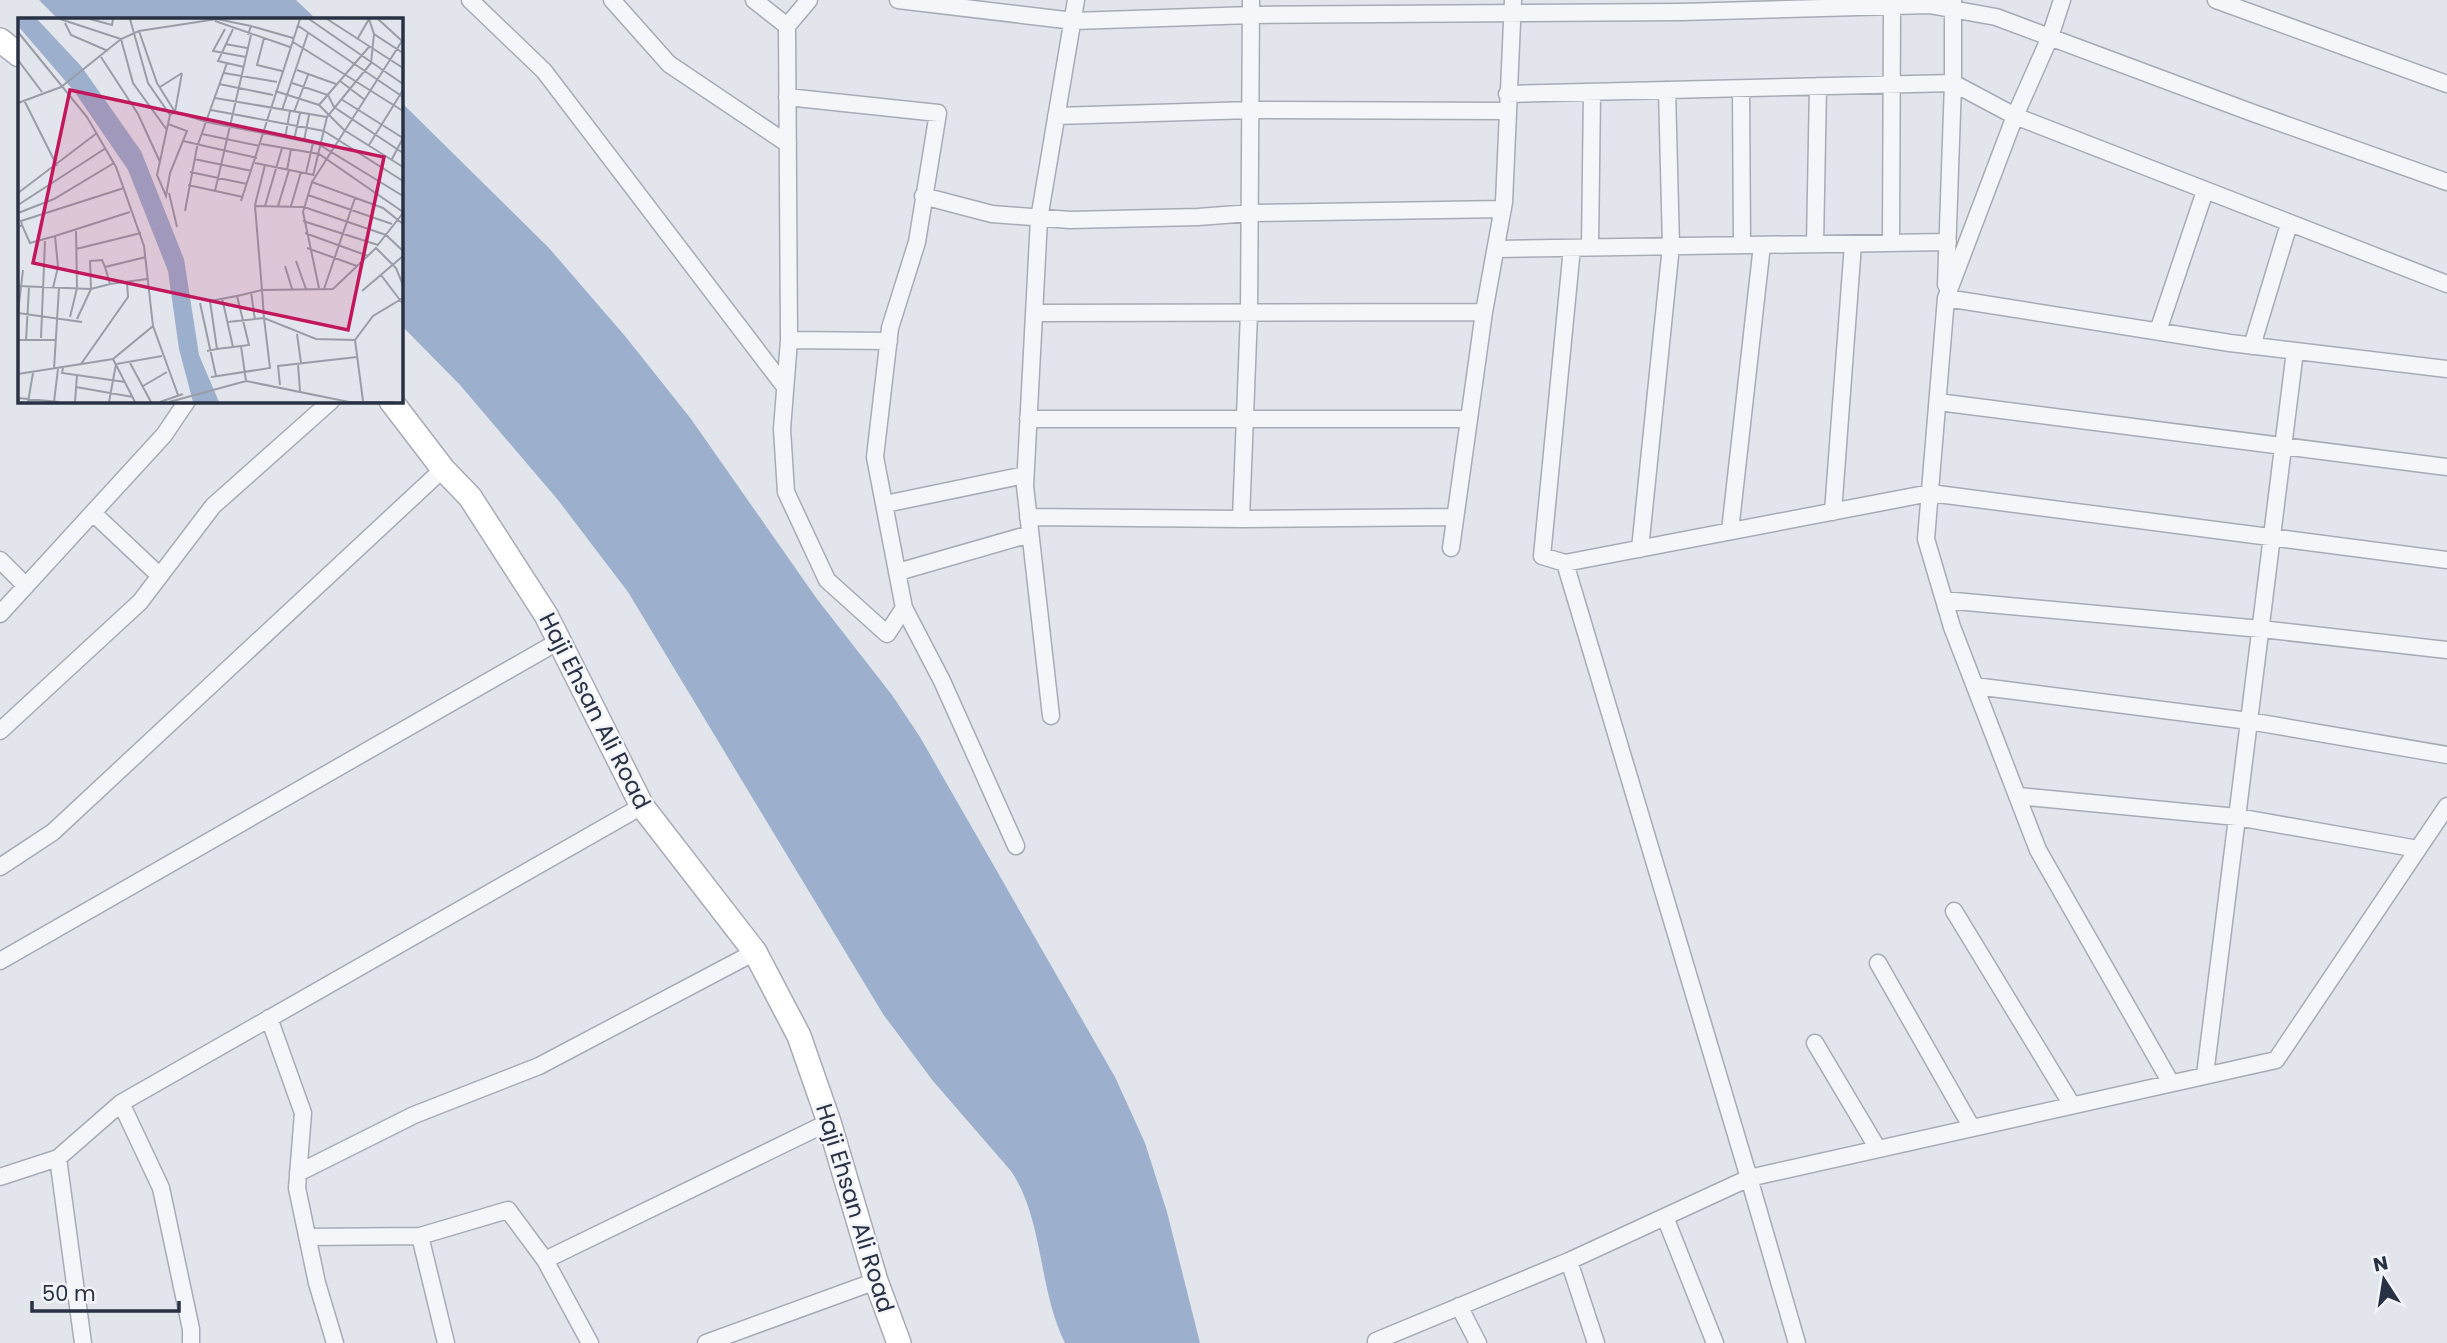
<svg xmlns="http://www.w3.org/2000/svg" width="2447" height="1343" font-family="Poppins,sans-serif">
<rect width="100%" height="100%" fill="#e2e5eb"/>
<!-- water -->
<path fill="#9cafcc" d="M39 0H296L316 19H58Z
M401 102 549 248 625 336 691 419 817 599 892 695 920 737 1115 1077 1145 1143 1167 1212 1200 1343H1065C1038 1289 1044 1220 1011 1171L933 1081 883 1014 628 592 558 500 460 385 401 325Z"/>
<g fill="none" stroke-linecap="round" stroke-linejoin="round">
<defs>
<path id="street" d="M470 0 544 71 785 387
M612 0 669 64 788 144
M754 0 787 26 789 340 782 429 786 492 827 580 887 634 904 608 875 457 890 328 917 242 938 113 787 97
M898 0 1074 21 1252 15 1681 12 1929 5 1996 17 2253 113 2447 182
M2216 0 2447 84
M787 26 809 0
M1741 89 1742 245
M1507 94 1953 83 2015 116 2447 284
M1056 116 1251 110 1506 111
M923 196 992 214 1070 220 1198 217 1250 213 1503 209
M1891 243 1892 8
M1815 244 1818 86
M1590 247 1592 92
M1496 249 1948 242
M1946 285 1953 83V0
M1946 298 2015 116 2050 37 2062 0
M1034 313 1484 312
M2158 331 2205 191
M789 340 889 341
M2252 346 2289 224
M1938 402 2447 467
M1028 419H1469
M885 504 1025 475
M1833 512 1853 244
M93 513 160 576
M1028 517 1241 519 1455 517
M1241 519 1249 313 1251 0
M1730 531 1762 245
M1451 548 1484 312 1504 202 1513 0
M1640 549 1671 246 1667 90
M0 560 26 586
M1565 563 1542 556 1572 248
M898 572 1030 534
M1944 600 2261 629 2447 650
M904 608 942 681 1016 846
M0 614 164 435 187 401
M1975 686 2249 721 2447 755
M1051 716 1025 486 1039 219 1076 0
M0 731 140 602 213 506 331 401
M2018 796 2237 817 2418 849
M0 867 53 832 443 469
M1954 911 2072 1105
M0 961 559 641
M1878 963 1972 1128
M269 1018 303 1113 297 1188 317 1283 335 1343
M1815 1043 1878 1149
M2205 1075 2295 351
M2171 1083 2038 850 1952 627 1926 539 1946 298 2230 343 2447 369
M121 1103 642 806
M58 1158 83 1343
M298 1173 414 1115 539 1066 755 952
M0 1177 58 1158 121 1103 161 1188 191 1329V1343
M1665 1217 1715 1343
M307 1237 420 1236
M545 1260 590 1343
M1569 1261 1749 1178 1565 563 1930 493 2447 560
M1459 1306 1478 1343
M446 1343 420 1236 508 1210 545 1260 829 1122
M706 1343 876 1281
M1377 1343 1376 1341 1569 1261 1596 1343
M1797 1343 1749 1178 2276 1060 2447 806"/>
<path id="secondary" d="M0 40 19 55
M391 401 443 469 470 497 546 615 642 806 755 952 799 1036 829 1122 876 1281 899 1343"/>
</defs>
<!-- street casing -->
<use href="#street" stroke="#a7abb6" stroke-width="19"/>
<!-- secondary casing -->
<use href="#secondary" stroke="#a7abb6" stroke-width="26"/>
<!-- street -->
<use href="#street" stroke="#f5f6f9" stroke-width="16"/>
<!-- secondary -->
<use href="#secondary" stroke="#fff" stroke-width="23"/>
</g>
<g text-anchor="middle" stroke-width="5" stroke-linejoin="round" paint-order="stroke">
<!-- street labels -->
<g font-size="23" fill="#293144" stroke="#f2f4f8">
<text transform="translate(595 711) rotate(63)" y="8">Haji Ehsan Ali Road</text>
<text transform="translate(855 1208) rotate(73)" y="8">Haji Ehsan Ali Road</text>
</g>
</g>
<!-- overview -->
<g transform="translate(18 18)">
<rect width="385" height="385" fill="#e2e5eb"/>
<path d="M0 1H19L63 48 123 133 166 241 181 337 201 384H175L161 331 150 253 110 152 56 73 0 8Z" fill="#9cafcc"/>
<path fill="none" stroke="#989da8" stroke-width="2" d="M42 1 103 21 115 65 149 112M72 1 94 7 95 1M112 1 130 65 152 97 139 157 148 178 152 155 169 113 150 106M291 1 385 66M309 1 385 50M351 1 356 16 385 35M197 3 272 29M47 5 53 17 90 33M279 7 385 79M207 11 195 33 228 39M215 11 200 43 226 49M121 13 139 65 157 94 189 104 300 126 385 178M0 14 69 99 98 149 126 228 135 308 95 341 0 356M230 17 233 8 275 20M246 20 239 47 264 53M340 20 351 1M275 24 385 93M207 26 229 30M83 39 120 96 142 144M0 42 24 74M279 52 318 66M206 55 259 64M322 63 347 82M274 65 310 77 316 89 385 135M201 66 255 77M142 69 164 55M257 73 301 87 326 112 385 149M197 80 309 99M323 81 385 120M6 82 39 148M0 85 43 69 103 21 121 13 199 1 233 8M301 87 351 29M193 92 306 113 385 163M264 92 290 15M276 94 290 57M152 97 157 94 164 55M184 116 242 128M267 120 272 93M276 122 282 95M165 123 239 140M286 123 291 97M243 126 301 136 385 194M351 127 385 72M176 141 234 153M374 141 385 120M237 145 296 157M269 152 273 131M172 154 229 166M288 155 295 125M295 158 309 99 353 45 356 16M294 164 384 23 360 1M170 167 225 179M197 173 233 17M0 175 79 115M151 175 159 209M290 177 374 206M223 183 282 1M0 187 88 130M237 187 247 147M247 188 264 130M260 188 271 152M273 188 283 154M167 193 179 129 209 45M0 195 36 181 96 145M285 203 360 227M4 207 3 203 106 170M0 209 4 207 12 225 37 218 40 249 35 270M287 215 350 238M37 218 112 194M359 228 385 195M289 230 339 248M58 231 123 215M278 243 288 271M267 248 274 271M87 249 92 266 129 261M363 257 385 286M0 268 73 271 92 266M301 270 285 194 294 164 365 190 385 206M306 271 337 180M344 273 385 238M233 274 237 302M219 278 244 272 237 188 286 189 368 217 385 233M204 280 215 329M182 285 198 358M0 294 5 252M0 295 64 304M52 299 59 270 58 211M59 301 73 271 72 243 84 242 87 249 128 239M210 304 246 300 244 272 315 271 358 230 378 250 385 267M135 308 160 377M279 316 283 345M23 320 27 223M0 322H38M337 322 355 298 385 280M8 323 11 269M199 331 223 328M189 333 199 331 192 283 219 278 231 327 223 328 228 363M95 341 117 384M111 343 133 384M63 346 110 279 109 264M280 346 282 373M45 350 44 355 107 364M36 351 41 270M193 359 252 350 246 300 298 321 337 322 345 383M262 367 260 348 339 339M125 368 149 354M58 369 115 379M0 380 41 384M10 384 15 355M36 384 40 351M57 384 59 357M91 384 98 346 144 338M142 384 165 376M151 384 228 363 331 384H376"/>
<path fill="#c2185b" fill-opacity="0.15" stroke="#c2185b" stroke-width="3.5" d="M52 72 366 139 330 312 15 245Z"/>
<rect width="385" height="385" fill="none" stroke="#293144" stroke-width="3.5"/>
</g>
<!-- north arrow -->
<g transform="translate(2384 1280) rotate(348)" stroke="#f2f4f8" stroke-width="5" paint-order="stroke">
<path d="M0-5L12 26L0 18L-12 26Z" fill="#293144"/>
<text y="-10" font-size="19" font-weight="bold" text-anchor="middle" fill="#293144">N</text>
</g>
<!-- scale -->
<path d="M32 1301v10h147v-10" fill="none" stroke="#293144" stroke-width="3.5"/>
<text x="42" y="1301" font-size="21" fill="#293144" stroke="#f2f4f8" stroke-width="5" paint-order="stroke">50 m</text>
</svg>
